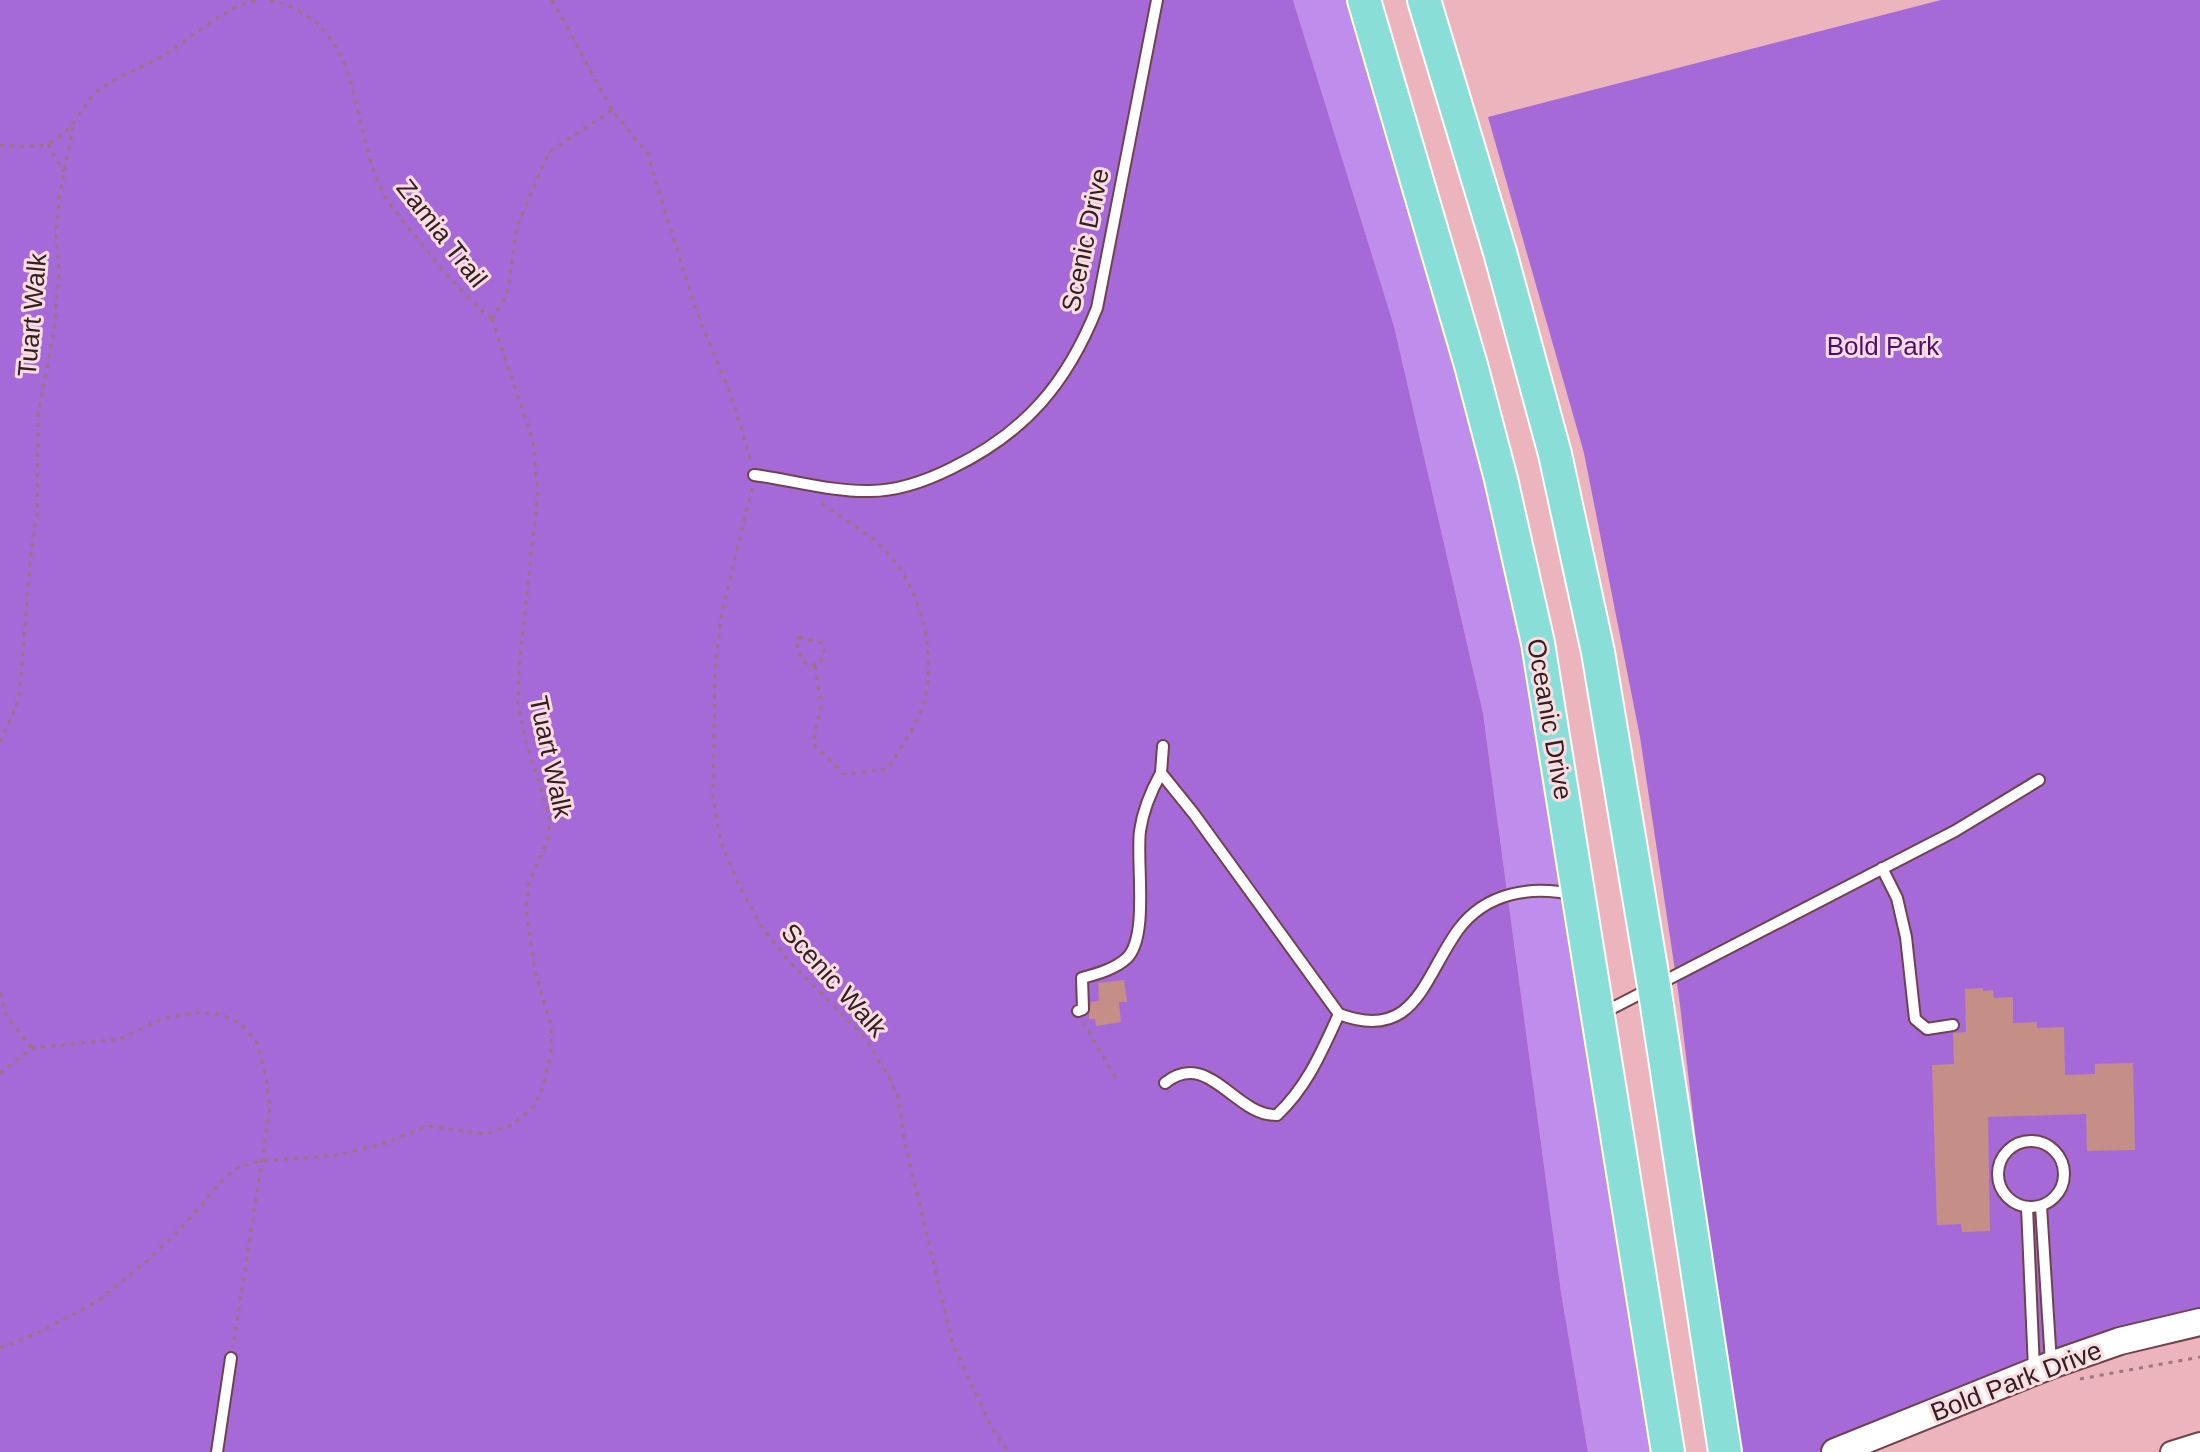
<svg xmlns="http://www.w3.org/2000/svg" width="2200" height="1452" font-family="Arial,sans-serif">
<rect width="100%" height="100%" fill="#ecb4bd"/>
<!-- green -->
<path fill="#bf8dec" d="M1293 0H1354L1407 179 1528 646 1658 1452H1588L1561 1292 1483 713 1394 326Z"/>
<!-- forest -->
<path fill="#a669d8" d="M0 0H1293L1394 326 1483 713 1561 1292 1588 1452H0Z
M1941 0H2200V1312L2026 1363 1818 1452H1733L1679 997 1640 737 1584 453 1488 117Z"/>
<!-- building -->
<path fill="#c58f88" d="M1124 980 1127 1002H1119L1121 1022 1096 1026 1095 1019H1089V1014L1091 1002 1099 1001 1098 983Z
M1983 988V991L1993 990 1994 998 2013 997V1023L2037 1022V1028L2064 1027 2065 1075 2095 1074V1064L2133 1063 2135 1150 2087 1151 2086 1114 1988 1117 1990 1231 1962 1232 1961 1224 1937 1225 1932 1065 1954 1064 1953 1033 1966 1032 1965 989Z"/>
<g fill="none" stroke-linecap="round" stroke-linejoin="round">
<defs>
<path id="service" d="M754 475C793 480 832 492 870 491 898 491 928 480 952 468 1026 432 1067 383 1097 308L1157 0
M1163 746 1161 773 1194 814 1339 1014C1415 1043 1424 977 1458 930 1486 892 1532 885 1575 895
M1882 868 1897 898 1906 937 1915 1019 1927 1029 1953 1025
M1078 1011 1083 1009 1082 978C1097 974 1115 969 1127 958 1149 936 1136 862 1140 831 1143 810 1151 791 1161 773
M1601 1014 1955 831 2039 780
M1165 1083C1209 1048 1234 1116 1277 1115 1307 1087 1322 1051 1339 1014
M1998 1174a33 33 0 1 1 66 0a33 33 0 1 1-66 0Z
M2041 1206 2051 1363
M2027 1207 2034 1369
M217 1452 231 1358"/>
<path id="minor" d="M2171 1452 2200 1443"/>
<path id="tertiary" d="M1835 1452 2051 1365 2120 1341 2200 1322"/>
<path id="primary" d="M1364 0 1471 365 1501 479 1538 643 1668 1452
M1424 0 1500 252 1555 454 1598 652 1654 986 1725 1452"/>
</defs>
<!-- service casing -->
<use href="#service" stroke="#71424b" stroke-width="14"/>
<!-- minor casing -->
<use href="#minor" stroke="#71424b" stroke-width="24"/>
<!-- tertiary casing -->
<use href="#tertiary" stroke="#71424b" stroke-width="30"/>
<!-- primary casing -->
<use href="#primary" stroke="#fff" stroke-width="36"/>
<!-- path -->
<path stroke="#9e757c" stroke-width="3" stroke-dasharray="4 6" stroke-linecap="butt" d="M270 0C371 25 346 130 387 200 397 215 410 229 421 243 444 271 464 297 492 319
M552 0 612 110 647 153 697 313 731 395 751 461
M48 144 63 172
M0 145C15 146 35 149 49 143 76 131 79 107 99 90 119 75 143 68 164 55 195 37 224 5 260 0
M492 319 507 294 517 226 549 152 612 110
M752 488 721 617 715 671 713 795 721 842 740 888 762 927 789 961 866 1039 891 1081 898 1097 904 1139 953 1345 992 1428 1008 1452
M799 637 822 643 825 654 820 663 809 666 801 660 799 649 795 643Z
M815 666 821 704 813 744 844 774 887 769C902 747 918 724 925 698 936 649 921 591 888 553 868 531 841 519 819 501
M0 742 19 699 30 563 37 515 38 415 54 331 59 271 56 232 60 192 73 127
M0 993 7 1017 32 1048
M1083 1022 1118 1082
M0 1073 32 1048 120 1039 164 1018 201 1012 223 1015 241 1024 257 1043 265 1073 270 1108 233 1347
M0 1348 40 1332 98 1301 147 1261 185 1224 225 1177 240 1166 262 1161 339 1155 385 1143 428 1126 486 1134 512 1125 534 1106 543 1087 551 1053V1025L535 972 526 907 529 883 548 839 550 817 526 742 518 703 519 668 538 490 533 441 492 319
M2080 1379 2200 1357"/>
<!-- service -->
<use href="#service" stroke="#fff" stroke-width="10"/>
<!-- minor -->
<use href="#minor" stroke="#fff" stroke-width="20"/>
<!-- tertiary -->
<use href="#tertiary" stroke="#fff" stroke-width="26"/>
<!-- primary -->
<use href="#primary" stroke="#89ded7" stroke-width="32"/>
</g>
<g text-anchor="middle" stroke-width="6" stroke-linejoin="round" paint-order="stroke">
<!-- street labels -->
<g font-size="26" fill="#331e22" stroke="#fadde1">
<text transform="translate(442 233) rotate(52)" y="9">Zamia Trail</text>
<text transform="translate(1085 240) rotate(-78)" y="9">Scenic Drive</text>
<text transform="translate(32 315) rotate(-85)" y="9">Tuart Walk</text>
<text transform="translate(1550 719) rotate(80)" y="9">Oceanic Drive</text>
<text transform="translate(551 757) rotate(78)" y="9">Tuart Walk</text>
<text transform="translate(834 980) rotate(48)" y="9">Scenic Walk</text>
<text transform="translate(2016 1381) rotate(-21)" y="9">Bold Park Drive</text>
</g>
<!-- park labels -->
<g font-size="26" fill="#4e0d75" stroke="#fadde1">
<text x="1883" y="355">Bold Park</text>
</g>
</g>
</svg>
